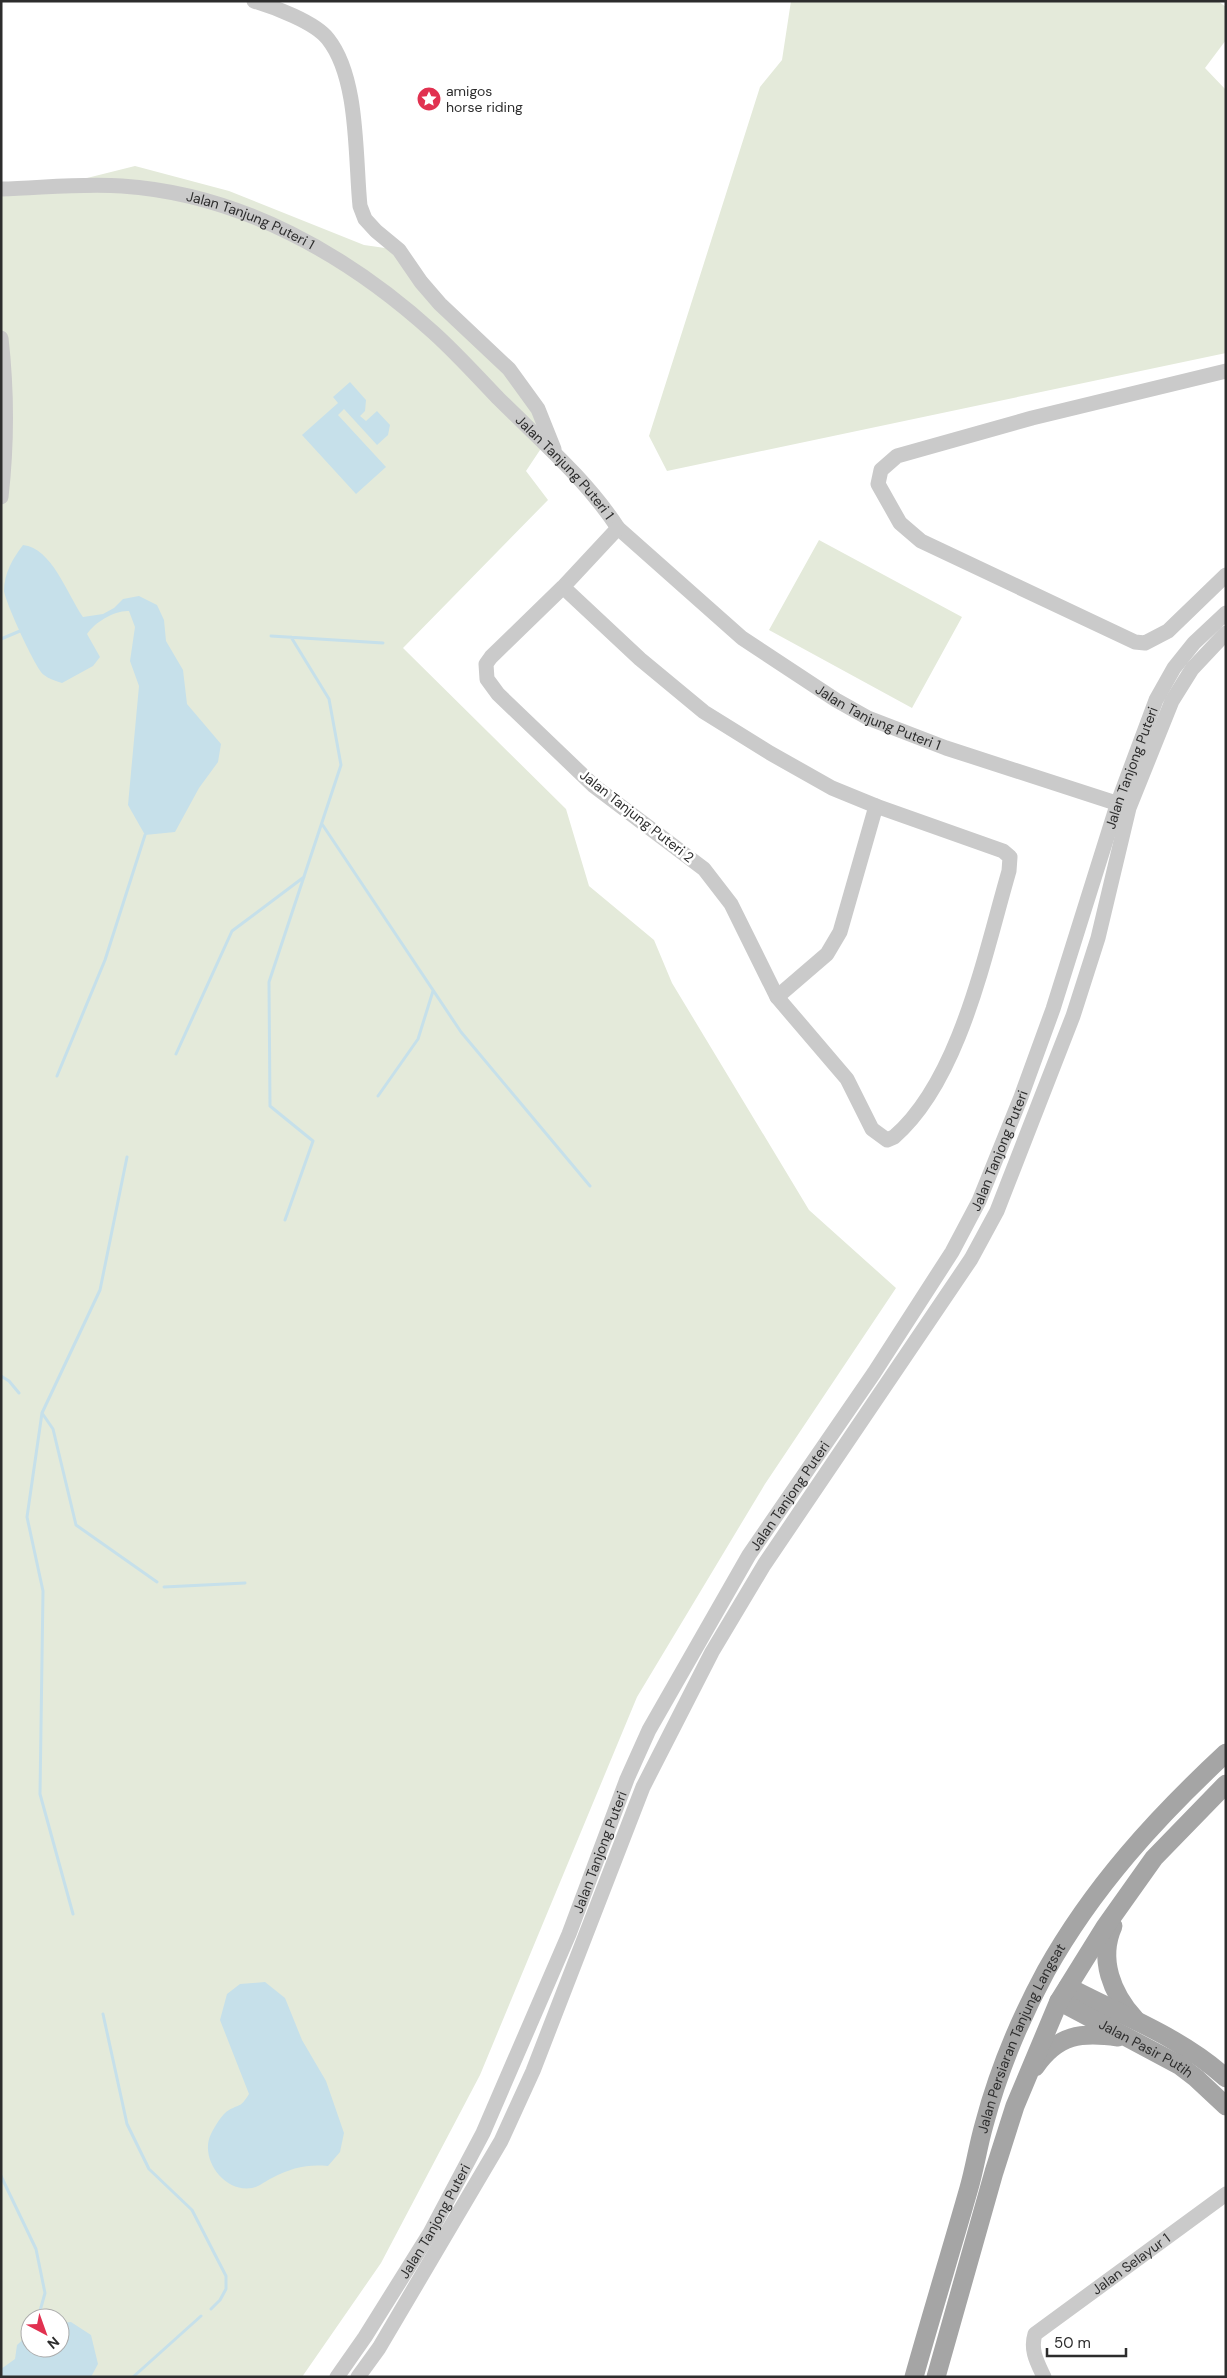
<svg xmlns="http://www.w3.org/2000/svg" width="1227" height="2378" font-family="'DM Sans',sans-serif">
<rect width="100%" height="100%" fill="#fff"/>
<!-- green -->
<path fill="#e4eada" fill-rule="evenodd" d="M791 1H1218L1226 7V40L1205 68 1226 90V353L667 471 649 436 760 87 782 60Z
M135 166 229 191 364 245 399 250 509 369 548 438 526 471 548 500 403 648 566 809 589 886 654 940 672 983 809 1210 896 1288 765 1484 637 1697 480 2075 381 2263 302 2377H1V189L51 187ZM30 2318H60V2348H30Z
M819 540 962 617 912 708 769 630Z"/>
<!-- water -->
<path fill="#c6e0ea" d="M350 382 366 400 365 411 360 416 366 421 377 411 390 425 388 435 377 445 344 409 338 415 386 467 356 494 302 435 338 403 333 397Z
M23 545C52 548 67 594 83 617L103 614 114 608 123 599 139 596 157 605 164 620 166 641 183 670 187 704 221 744 218 762 199 788 175 832 145 835 128 805 139 686 130 661 135 627 129 611C115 610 95 622 87 634L100 657 93 666 62 683C56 681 49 679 44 675 36 670 5 601 4 591 4 573 13 558 23 545Z
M265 1982 285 1998 302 2040 326 2081 344 2133 340 2152 328 2166C307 2164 291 2168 272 2178 266 2181 258 2187 252 2188 224 2193 199 2158 211 2134 215 2126 222 2114 229 2110 242 2103 240 2108 249 2094L220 2020 227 1994 240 1984Z
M71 2322 91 2335 98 2364 91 2377H1V2369L15 2359 17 2345 30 2333V2348H60V2323Z"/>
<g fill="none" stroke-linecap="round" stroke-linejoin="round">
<!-- stream -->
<path stroke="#c6e0ea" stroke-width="3" d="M271 636 383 643
M1 639 20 631
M322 824 461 1032 590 1186
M176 1054 232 931 304 877
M57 1076 105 960 145 835
M378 1096 418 1039 433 991
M285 1220 313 1141 270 1106 269 982 341 765 329 699 291 637
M1 1376 9 1381 19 1393
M42 1413 53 1429 76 1525 157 1582
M164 1587 245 1583
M73 1914 40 1794 43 1591 27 1517 42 1413 100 1290 127 1157
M103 2014 127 2124 149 2169 192 2210 226 2276V2289L220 2300 211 2309
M1 2176 36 2249 45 2293 38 2318
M133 2377 201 2316"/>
<!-- minor -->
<g stroke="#cacaca" stroke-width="15">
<path d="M254 1C274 7 315 22 328 39 359 78 355 157 360 206L365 219 376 231 399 250 421 282 440 304 509 369 538 409 554 449"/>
<path id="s1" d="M1 189C41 188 83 183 122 186 241 194 348 255 434 333 456 353 477 376 498 398 539 439 586 479 618 528L742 638 836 700 868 718 946 748 1125 806"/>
<path d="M1 338C7 391 7 444 1 497"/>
<path d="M1226 371 1032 418 897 456 881 470 878 484 900 523 921 541 1135 642 1145 643 1168 631 1226 575"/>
<path d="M563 587 640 659 704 712 770 753 832 788 876 806 1003 851 1010 857 1009 871C985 953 960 1080 894 1137L887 1140 872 1129 847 1079 777 997 731 904 704 869 594 786 498 694 487 679 486 664 491 657 563 587 618 528"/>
<path d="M777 997 827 954 840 932 876 806"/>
<path id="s2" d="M337 2377 365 2337 430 2233 483 2133 569 1934 627 1779 649 1730 749 1555 874 1373 952 1252 979 1201 1021 1097 1053 1009 1118 802 1156 700 1174 668 1194 643 1226 613"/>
<path d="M358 2377 379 2348 501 2141 533 2071 643 1787 712 1652 764 1565 971 1259 997 1211 1073 1016 1098 938 1129 808 1172 701 1192 669 1226 633"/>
<path id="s3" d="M1044 2377C1037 2362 1030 2350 1035 2334L1226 2194"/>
</g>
<!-- major -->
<g stroke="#a5a5a5" stroke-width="19">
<path d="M1113 1926C1098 1959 1112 1994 1135 2019"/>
<path d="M1068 1987C1121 2015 1181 2037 1226 2078"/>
<path id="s4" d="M1059 2001 1179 2065 1196 2078 1226 2106"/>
<path d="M1035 2067C1058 2034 1081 2032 1118 2037"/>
<path id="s5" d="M914 2377C932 2313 951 2251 969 2188 975 2167 978 2146 984 2125 998 2072 1020 2019 1046 1971 1093 1887 1156 1818 1226 1753"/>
<path d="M936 2377 994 2172 1015 2106 1059 2001 1105 1927 1154 1858 1226 1784"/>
</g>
</g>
<!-- icons -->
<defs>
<symbol id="sight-disc" viewBox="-11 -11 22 22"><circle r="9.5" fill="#e13150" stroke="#fff"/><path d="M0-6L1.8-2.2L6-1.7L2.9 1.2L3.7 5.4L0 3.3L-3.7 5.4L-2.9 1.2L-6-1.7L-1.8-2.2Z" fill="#fff"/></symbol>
</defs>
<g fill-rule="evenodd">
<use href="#sight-disc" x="415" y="85" width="28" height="28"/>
</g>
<g text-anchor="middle" stroke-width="5" stroke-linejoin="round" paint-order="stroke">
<!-- poi labels -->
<g font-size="14" fill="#2d2d2d" stroke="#fff" text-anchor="start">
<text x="446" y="96">amigos<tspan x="446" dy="16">horse riding</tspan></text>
</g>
<!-- street labels -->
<g font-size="14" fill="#2d2d2d" stroke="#fff">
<text dy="5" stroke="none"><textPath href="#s1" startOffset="255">Jalan Tanjung Puteri 1</textPath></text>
<text dy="5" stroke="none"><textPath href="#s1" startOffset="660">Jalan Tanjung Puteri 1</textPath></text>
<text dy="5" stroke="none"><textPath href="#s1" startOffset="1065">Jalan Tanjung Puteri 1</textPath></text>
<text dy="5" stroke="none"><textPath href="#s2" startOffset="1804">Jalan Tanjong Puteri</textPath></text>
<text transform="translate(637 816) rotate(38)" y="5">Jalan Tanjung Puteri 2</text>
<text dy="5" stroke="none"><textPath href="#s2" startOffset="1399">Jalan Tanjong Puteri</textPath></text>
<text dy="5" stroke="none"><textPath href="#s2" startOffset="994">Jalan Tanjong Puteri</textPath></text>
<text dy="5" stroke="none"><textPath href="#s2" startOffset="589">Jalan Tanjong Puteri</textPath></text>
<text dy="5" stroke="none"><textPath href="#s5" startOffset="356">Jalan Persiaran Tanjung Langsat</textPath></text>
<text dy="5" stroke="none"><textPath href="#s4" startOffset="99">Jalan Pasir Putih</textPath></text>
<text dy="5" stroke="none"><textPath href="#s2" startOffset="184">Jalan Tanjong Puteri</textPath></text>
<text dy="5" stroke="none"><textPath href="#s3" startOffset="164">Jalan Selayur 1</textPath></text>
</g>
</g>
<!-- border -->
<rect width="1227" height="2378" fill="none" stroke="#2d2d2d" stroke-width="5"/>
<!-- north arrow -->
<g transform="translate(45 2333) rotate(139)"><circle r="24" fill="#ffffff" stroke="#ababab"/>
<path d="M0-4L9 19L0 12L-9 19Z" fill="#e13150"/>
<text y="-8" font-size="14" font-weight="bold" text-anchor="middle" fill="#2d2d2d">N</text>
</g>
<!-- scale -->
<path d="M1047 2348v8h79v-8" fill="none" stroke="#2d2d2d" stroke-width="2.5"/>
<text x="1054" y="2348" font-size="15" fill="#2d2d2d" stroke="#ffffff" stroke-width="4" paint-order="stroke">50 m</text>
</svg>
